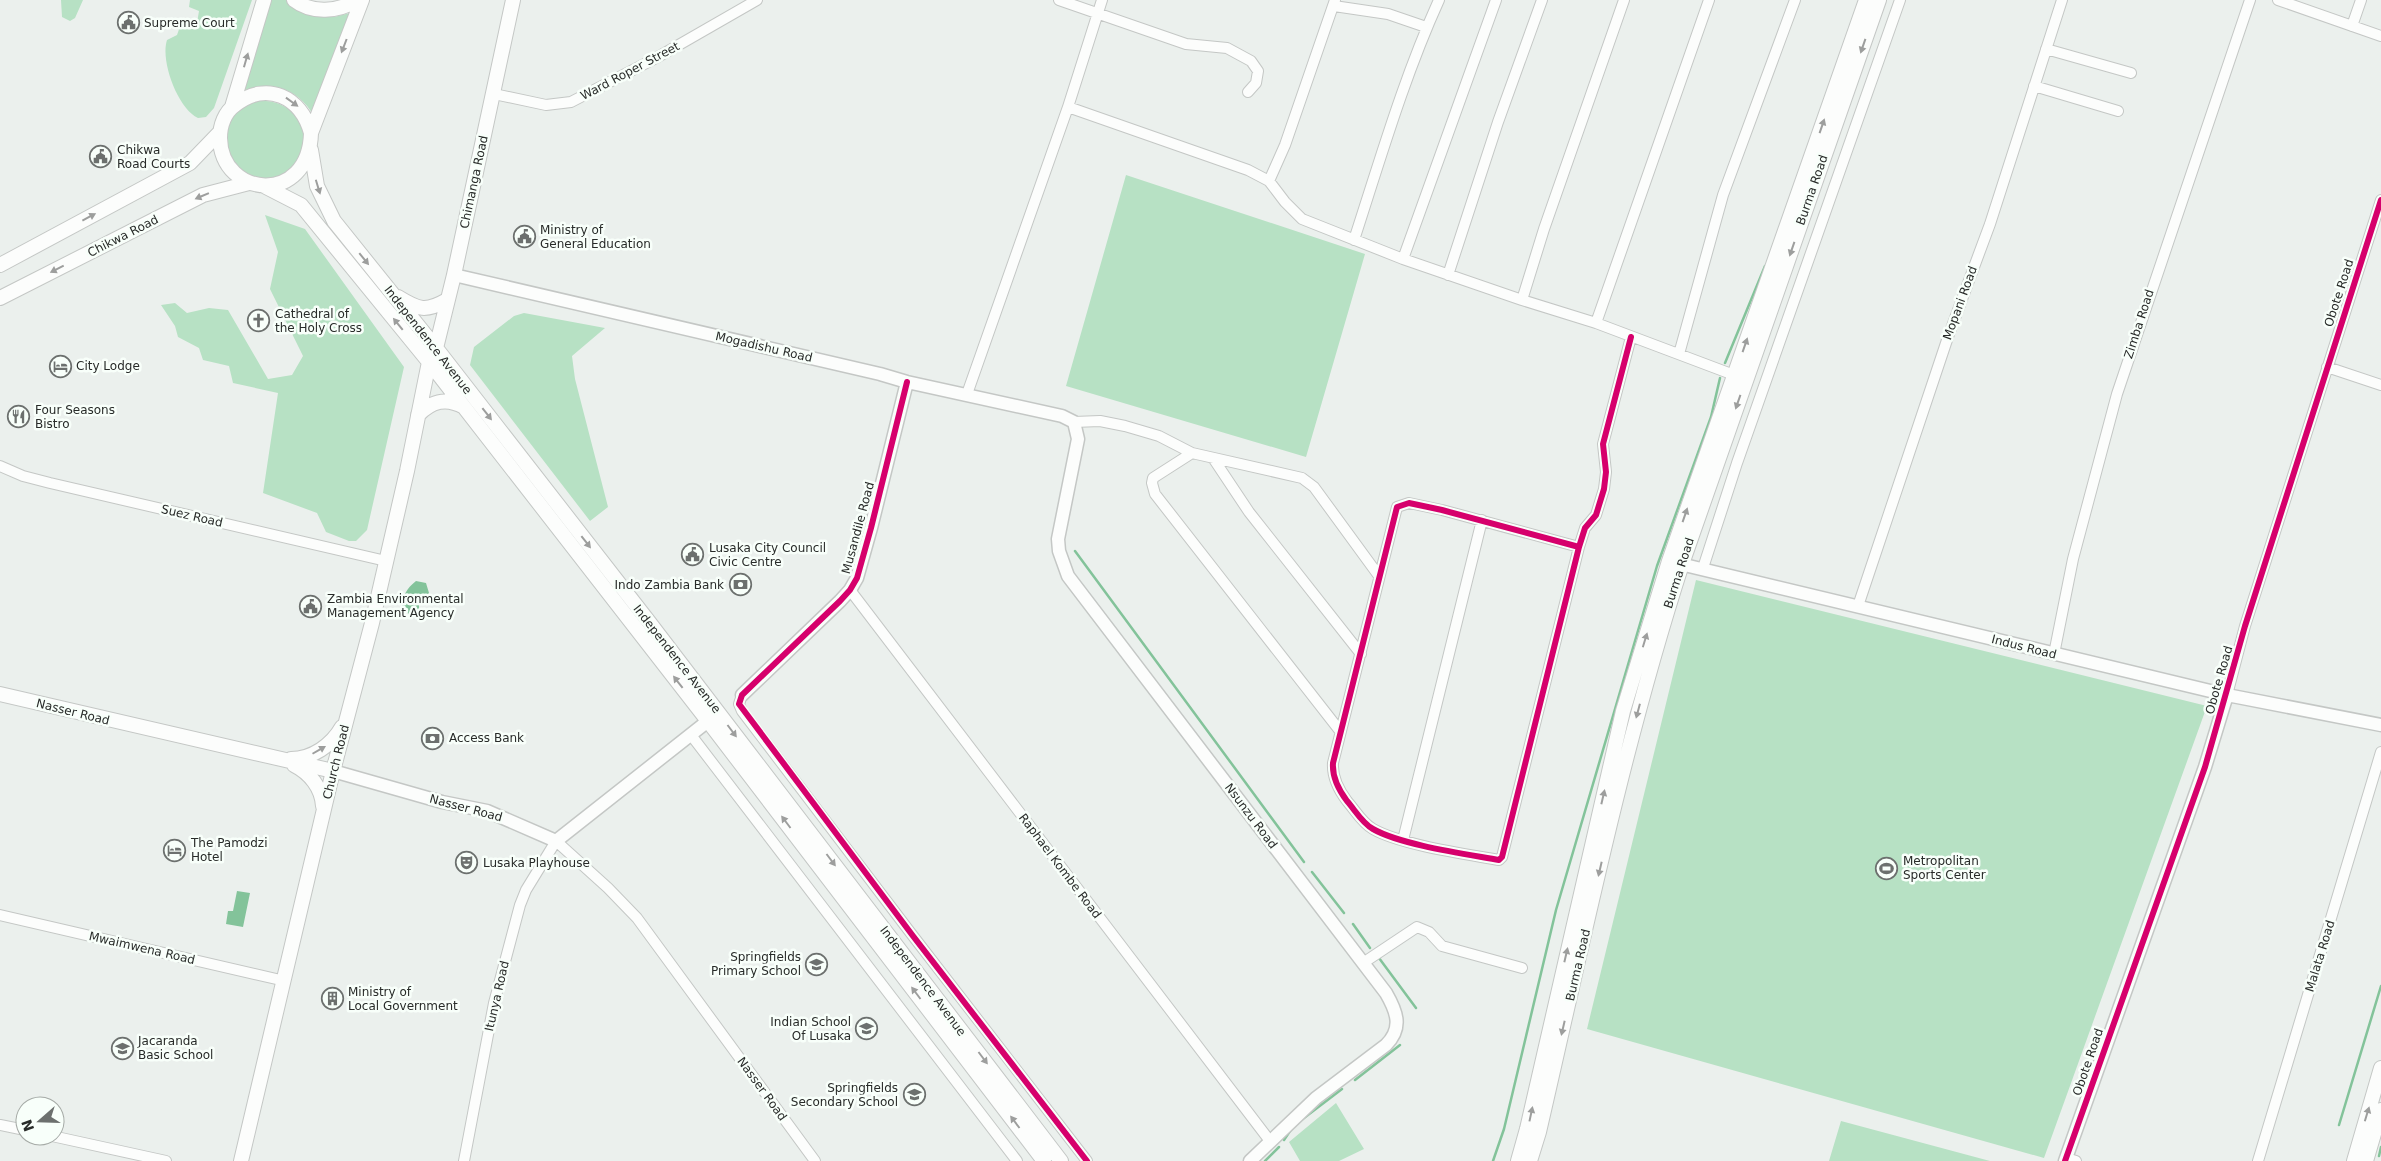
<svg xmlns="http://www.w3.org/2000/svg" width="2381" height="1161" font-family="'DejaVu Sans',sans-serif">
<rect width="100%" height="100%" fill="#ebf0ed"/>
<!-- green -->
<path fill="#b7e1c4" d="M61 0H83L75 18 70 21 62 17Z
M190 0H252L214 108 206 117 198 118C178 109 160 61 167 40L177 35 183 18 197 23 199 11 189 7Z
M269 0H286L302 12 317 17H334L350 13 314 116C298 88 268 78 239 93Z
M257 101C279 99 302 112 305 135 306 143 303 152 302 160L272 183 235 172 223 136C232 116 236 109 257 101Z
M1126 175 1365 254 1306 457 1066 386Z
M265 215 305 229 404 367 367 530 356 541H349L326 532 317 513 263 493 278 393 233 383 229 366 203 360 199 348 178 337 175 326 161 305 175 303 187 313 209 308 228 310 268 379 292 375 303 356 270 289 278 252Z
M524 313 605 328 572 356 575 379 608 507 590 521 470 365 474 347 514 316Z
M1696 580 2207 706 2044 1158 1587 1029Z
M1336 1103 1364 1149 1339 1161H1300L1289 1142Z
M1841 1121 1990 1161H1829Z"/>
<!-- water -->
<path fill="#83c39a" d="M416 581 426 583 429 593 419 604V614L410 615 402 608C403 595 406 589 416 581Z
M237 891 250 893 243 927 226 924 228 911H233Z"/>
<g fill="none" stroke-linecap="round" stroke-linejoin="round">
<!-- stream -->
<path stroke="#83c39a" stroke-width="2.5" d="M1725 363 1765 266
M1075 551 1304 862
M1312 872 1344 913
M1353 924 1370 948
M1379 958 1416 1008
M1355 1080 1400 1045
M1300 1121 1342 1089
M2339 1125 2381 986
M1284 1140 1292 1128
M2379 1156 2381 1147
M1265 1161 1279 1147
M1493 1161 1504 1129 1556 910 1657 566 1711 417 1720 378"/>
<defs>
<path id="minor" d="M1059 0 1186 44 1227 48 1251 61 1258 71 1256 83 1248 92
M2278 0 2381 36
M1334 6 1388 14 1426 27
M2352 26 2361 0
M2046 49 2131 73
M2034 86 2118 111
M494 94 546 105 571 102 656 58 757 0
M1068 107 1248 170 1269 181 1285 202 1302 219 1403 259 1522 300 1596 323 1734 375
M1269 181 1285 145 1335 0
M1354 240C1380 160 1404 77 1439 0
M1403 259 1496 0
M1448 275 1498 122 1542 0
M1522 300 1544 229 1624 0
M1596 323 1709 0
M1679 354 1723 195 1795 0
M2327 367 2381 385
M967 394 1068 107 1102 0
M1074 422 1100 421 1125 426 1159 436 1192 453 1302 478 1314 487 1379 576
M1192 453 1153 478 1152 483 1155 494 1340 731
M1213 458 1249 512 1361 654
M0 466 23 476 50 483 386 561
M1579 547 1442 510 1409 503 1397 507 1333 763C1332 777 1338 789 1347 801 1355 810 1362 823 1373 829 1401 845 1466 854 1499 860L1502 857 1579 547 1585 528 1596 515 1604 489 1606 472 1603 444 1631 337
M1703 568 1737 463 1900 0
M850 590 1270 1141
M1858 606 1948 337 1990 224 2062 0
M2054 654 2073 559 2117 394 2250 0
M742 695 739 704 742 711 913 936 1087 1161
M2227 695 2245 626 2381 200
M691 735 1017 1161
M1403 840 1482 520
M0 915 285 981
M1363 963 1417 927 1429 932 1442 946 1522 968
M0 1125 25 1130
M52 1136 166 1161
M2066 1158 2076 1161
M464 1161 494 1003 520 905 526 890 556 841 608 888 637 918 815 1161
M2258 1161 2381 752"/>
<path id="tertiary" d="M454 275 880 374 907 382 1062 416 1074 422 1078 439 1058 539 1059 551 1068 576 1386 993C1397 1012 1403 1028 1386 1045L1316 1098 1250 1161
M1672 562 2227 695 2381 725
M742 695 840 601 850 590 857 578 871 528 907 382
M333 771 442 802 487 811 556 841 708 721
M2065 1161 2205 767 2227 695"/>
<path id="secondary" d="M294 0C312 14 338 12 357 0
M232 107 264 0
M311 133C301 97 267 80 235 105 225 112 220 125 220 138 221 198 309 206 311 133L362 0
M311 150 317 186 334 221 436 348 649 622 1061 1161
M264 186 301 205 429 362 708 721 1044 1161
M0 265 190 163 220 132
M398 297C419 310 426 312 447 300
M0 298 203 195 249 183
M418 415C432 401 446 397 464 407
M0 694 333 771
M291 759C312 759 332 745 342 727
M294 765C310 773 322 788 323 806
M241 1161 333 771 372 623 407 471 429 362 436 348 454 275 513 0
M1518 1161 1527 1129 1623 711 1669 561 1866 0
M1530 1161 1539 1132C1583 942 1622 750 1682 564L1879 0
M2354 1161 2381 1068
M2366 1161 2381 1110"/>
</defs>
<!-- minor casing -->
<use href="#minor" stroke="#c4c7c5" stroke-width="12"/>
<!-- tertiary casing -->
<use href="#tertiary" stroke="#c4c7c5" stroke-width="15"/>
<!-- secondary casing -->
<use href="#secondary" stroke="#c4c7c5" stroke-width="16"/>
<!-- minor -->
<use href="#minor" stroke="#fcfdfc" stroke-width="10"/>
<!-- tertiary -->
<use href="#tertiary" stroke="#fcfdfc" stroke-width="12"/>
<!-- secondary -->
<use href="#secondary" stroke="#fcfdfc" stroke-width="14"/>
<defs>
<path id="cycleway" d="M907 382 871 528 857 578 850 590 840 601 742 695 739 704 913 936 1087 1161
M1579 547 1442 510 1409 503 1397 507 1333 763C1332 777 1338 789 1347 801 1355 810 1362 823 1373 829 1401 845 1466 854 1499 860L1502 857 1579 547 1585 528 1596 515 1604 489 1606 472 1603 444 1631 337
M2065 1161 2205 767 2245 626 2381 200"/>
</defs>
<!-- cycleway casing -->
<use href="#cycleway" stroke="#f8fffa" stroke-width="9"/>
<!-- cycleway -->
<use href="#cycleway" stroke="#d6006c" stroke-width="6"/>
</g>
<!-- one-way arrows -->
<defs><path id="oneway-solid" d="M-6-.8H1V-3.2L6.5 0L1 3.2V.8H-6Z" transform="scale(1.25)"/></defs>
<g fill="#9d9e9d">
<use href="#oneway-solid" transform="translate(344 46) rotate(111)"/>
<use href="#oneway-solid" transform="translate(1863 46) rotate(109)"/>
<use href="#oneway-solid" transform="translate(246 60) rotate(-74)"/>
<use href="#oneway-solid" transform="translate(292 102) rotate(36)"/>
<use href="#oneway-solid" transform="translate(1822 126) rotate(-71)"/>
<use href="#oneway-solid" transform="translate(318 187) rotate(73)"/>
<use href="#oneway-solid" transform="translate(202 196) rotate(157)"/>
<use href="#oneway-solid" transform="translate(89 217) rotate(-28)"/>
<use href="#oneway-solid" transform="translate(1792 249) rotate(109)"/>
<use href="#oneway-solid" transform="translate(364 259) rotate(51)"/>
<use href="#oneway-solid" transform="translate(57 269) rotate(153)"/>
<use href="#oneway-solid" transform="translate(398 324) rotate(-129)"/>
<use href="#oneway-solid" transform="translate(1745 345) rotate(-71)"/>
<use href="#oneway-solid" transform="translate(1738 402) rotate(109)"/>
<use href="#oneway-solid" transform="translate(487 414) rotate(52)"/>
<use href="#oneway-solid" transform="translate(1685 515) rotate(-71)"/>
<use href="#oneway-solid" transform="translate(586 542) rotate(52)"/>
<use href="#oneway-solid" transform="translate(1645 640) rotate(-73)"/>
<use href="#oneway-solid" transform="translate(678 682) rotate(-128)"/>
<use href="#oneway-solid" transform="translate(1638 711) rotate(105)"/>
<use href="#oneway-solid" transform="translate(732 731) rotate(53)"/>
<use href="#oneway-solid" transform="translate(319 750) rotate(-30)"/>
<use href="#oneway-solid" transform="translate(1603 797) rotate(-77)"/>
<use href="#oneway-solid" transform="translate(786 822) rotate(-127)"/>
<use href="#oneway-solid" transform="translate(831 860) rotate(53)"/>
<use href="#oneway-solid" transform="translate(1600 869) rotate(103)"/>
<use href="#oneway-solid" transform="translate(1566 955) rotate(-77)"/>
<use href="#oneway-solid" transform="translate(916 993) rotate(-127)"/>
<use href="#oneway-solid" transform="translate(1563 1028) rotate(103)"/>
<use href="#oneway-solid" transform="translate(983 1058) rotate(53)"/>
<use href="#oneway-solid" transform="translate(1531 1114) rotate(-78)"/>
<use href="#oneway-solid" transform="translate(2367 1114) rotate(-73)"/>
<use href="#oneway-solid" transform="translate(1015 1122) rotate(-127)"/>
</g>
<!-- icons -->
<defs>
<symbol id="civic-ring" viewBox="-11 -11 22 22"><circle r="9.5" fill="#f8fffa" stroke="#6c706e" stroke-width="1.5"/><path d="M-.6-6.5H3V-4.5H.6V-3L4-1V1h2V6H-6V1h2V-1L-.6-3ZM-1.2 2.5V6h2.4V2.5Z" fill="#6c706e"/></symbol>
<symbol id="church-ring" viewBox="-11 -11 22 22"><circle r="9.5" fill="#f8fffa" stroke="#6c706e" stroke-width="1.5"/><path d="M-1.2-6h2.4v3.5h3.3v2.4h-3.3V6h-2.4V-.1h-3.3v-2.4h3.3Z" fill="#6c706e"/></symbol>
<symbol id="hotel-ring" viewBox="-11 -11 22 22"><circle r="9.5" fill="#f8fffa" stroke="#6c706e" stroke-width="1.5"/><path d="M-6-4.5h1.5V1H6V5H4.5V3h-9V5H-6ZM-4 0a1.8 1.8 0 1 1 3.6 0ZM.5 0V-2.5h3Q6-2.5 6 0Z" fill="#6c706e"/></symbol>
<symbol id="restaurant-ring" viewBox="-11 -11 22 22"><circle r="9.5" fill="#f8fffa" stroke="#6c706e" stroke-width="1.5"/><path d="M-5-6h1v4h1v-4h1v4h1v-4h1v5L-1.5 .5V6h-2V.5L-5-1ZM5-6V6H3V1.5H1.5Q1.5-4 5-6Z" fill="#6c706e"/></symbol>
<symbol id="bank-ring" viewBox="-11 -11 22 22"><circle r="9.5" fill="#f8fffa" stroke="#6c706e" stroke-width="1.5"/><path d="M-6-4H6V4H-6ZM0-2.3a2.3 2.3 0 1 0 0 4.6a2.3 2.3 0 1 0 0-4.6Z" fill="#6c706e"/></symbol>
<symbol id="theatre-ring" viewBox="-11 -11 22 22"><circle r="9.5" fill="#f8fffa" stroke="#6c706e" stroke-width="1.5"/><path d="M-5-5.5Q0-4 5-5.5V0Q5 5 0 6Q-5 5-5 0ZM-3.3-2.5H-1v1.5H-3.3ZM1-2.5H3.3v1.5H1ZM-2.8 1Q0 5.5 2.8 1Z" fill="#6c706e"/></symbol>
<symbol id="stadium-ring" viewBox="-11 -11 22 22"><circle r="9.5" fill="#f8fffa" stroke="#6c706e" stroke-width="1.5"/><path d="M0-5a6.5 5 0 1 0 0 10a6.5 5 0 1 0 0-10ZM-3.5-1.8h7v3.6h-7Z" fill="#6c706e"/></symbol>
<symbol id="school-ring" viewBox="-11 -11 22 22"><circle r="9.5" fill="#f8fffa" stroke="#6c706e" stroke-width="1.5"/><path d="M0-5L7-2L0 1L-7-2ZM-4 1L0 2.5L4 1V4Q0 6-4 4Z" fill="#6c706e"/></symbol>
<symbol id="building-ring" viewBox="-11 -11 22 22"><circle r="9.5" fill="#f8fffa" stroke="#6c706e" stroke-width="1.5"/><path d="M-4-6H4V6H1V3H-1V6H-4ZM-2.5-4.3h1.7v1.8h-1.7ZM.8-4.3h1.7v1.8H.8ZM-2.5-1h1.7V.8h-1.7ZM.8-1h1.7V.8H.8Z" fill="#6c706e"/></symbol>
</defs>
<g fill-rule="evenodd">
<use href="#civic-ring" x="116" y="10" width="25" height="25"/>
<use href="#civic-ring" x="88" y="144" width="25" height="25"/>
<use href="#civic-ring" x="512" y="224" width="25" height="25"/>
<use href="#church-ring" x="246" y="308" width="25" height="25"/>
<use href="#hotel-ring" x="48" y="354" width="25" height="25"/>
<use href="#restaurant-ring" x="6" y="404" width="25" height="25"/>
<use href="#civic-ring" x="680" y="542" width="25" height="25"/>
<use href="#bank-ring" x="728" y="572" width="25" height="25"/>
<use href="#civic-ring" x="298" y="594" width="25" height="25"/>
<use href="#bank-ring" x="420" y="726" width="25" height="25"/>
<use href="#hotel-ring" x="162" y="838" width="25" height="25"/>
<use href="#theatre-ring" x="454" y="850" width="25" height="25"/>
<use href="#stadium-ring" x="1874" y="856" width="25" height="25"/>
<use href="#school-ring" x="804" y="952" width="25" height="25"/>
<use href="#building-ring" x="320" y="986" width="25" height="25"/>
<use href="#school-ring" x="854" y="1016" width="25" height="25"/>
<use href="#school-ring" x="110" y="1036" width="25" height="25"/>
<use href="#school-ring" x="902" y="1082" width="25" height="25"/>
</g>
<g text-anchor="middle" stroke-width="5" stroke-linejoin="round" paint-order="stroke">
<!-- poi labels -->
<g font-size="12" fill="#282b29" stroke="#f8fffa" text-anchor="start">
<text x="144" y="27">Supreme Court</text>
<text x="117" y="154">Chikwa<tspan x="117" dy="14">Road Courts</tspan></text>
<text x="540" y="234">Ministry of<tspan x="540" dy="14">General Education</tspan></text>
<text x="275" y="318">Cathedral of<tspan x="275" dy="14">the Holy Cross</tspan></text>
<text x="76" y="370">City Lodge</text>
<text x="35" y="414">Four Seasons<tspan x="35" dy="14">Bistro</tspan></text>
<text x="709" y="552">Lusaka City Council<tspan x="709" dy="14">Civic Centre</tspan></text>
<text x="724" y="589" text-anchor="end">Indo Zambia Bank</text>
<text x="327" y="603">Zambia Environmental<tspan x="327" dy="14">Management Agency</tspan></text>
<text x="449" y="742">Access Bank</text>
<text x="191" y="847">The Pamodzi<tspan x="191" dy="14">Hotel</tspan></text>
<text x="1903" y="865">Metropolitan<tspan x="1903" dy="14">Sports Center</tspan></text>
<text x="483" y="867">Lusaka Playhouse</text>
<text x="801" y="961" text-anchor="end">Springfields<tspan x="801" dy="14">Primary School</tspan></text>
<text x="348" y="996">Ministry of<tspan x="348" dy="14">Local Government</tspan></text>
<text x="851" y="1026" text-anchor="end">Indian School<tspan x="851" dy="14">Of Lusaka</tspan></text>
<text x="138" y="1045">Jacaranda<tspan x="138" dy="14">Basic School</tspan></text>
<text x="898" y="1092" text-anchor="end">Springfields<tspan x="898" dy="14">Secondary School</tspan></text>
</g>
<!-- street labels -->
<g font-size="12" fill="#282b29" stroke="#f8fffa">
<text transform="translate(630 71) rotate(-28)" y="4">Ward Roper Street</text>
<text transform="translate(474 182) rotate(-78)" y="4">Chimanga Road</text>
<text transform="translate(1812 190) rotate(-71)" y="4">Burma Road</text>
<text transform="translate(123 236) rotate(-27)" y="4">Chikwa Road</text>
<text transform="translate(2339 293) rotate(-72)" y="4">Obote Road</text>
<text transform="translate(1960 303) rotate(-70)" y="4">Mopani Road</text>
<text transform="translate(2139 324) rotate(-72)" y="4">Zimba Road</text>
<text transform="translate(428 340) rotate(52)" y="4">Independence Avenue</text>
<text transform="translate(764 347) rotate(13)" y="4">Mogadishu Road</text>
<text transform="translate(192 516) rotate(13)" y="4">Suez Road</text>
<text transform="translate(858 528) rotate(-75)" y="4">Musandile Road</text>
<text transform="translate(1679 573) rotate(-72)" y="4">Burma Road</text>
<text transform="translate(2024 647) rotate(14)" y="4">Indus Road</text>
<text transform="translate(677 659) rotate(52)" y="4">Independence Avenue</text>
<text transform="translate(2219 680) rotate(-74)" y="4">Obote Road</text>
<text transform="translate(73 712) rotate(14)" y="4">Nasser Road</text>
<text transform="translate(336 762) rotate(-76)" y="4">Church Road</text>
<text transform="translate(466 808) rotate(15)" y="4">Nasser Road</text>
<text transform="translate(1251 816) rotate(53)" y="4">Nsunzu Road</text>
<text transform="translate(1060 866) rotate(53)" y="4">Raphael Kombe Road</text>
<text transform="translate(142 948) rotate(13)" y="4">Mwaimwena Road</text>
<text transform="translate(2320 956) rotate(-73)" y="4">Malata Road</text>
<text transform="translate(1578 965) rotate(-77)" y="4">Burma Road</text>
<text transform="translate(923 981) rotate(53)" y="4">Independence Avenue</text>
<text transform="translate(497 996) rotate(-77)" y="4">Itunya Road</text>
<text transform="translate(2088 1062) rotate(-71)" y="4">Obote Road</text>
<text transform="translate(762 1089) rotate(54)" y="4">Nasser Road</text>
</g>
</g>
<!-- north arrow -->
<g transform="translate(40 1121) rotate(250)"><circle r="24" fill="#f8fffa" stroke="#a5aaa6"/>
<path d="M0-4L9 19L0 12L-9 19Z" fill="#6c706e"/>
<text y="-8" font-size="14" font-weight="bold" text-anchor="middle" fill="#282b29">N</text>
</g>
</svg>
